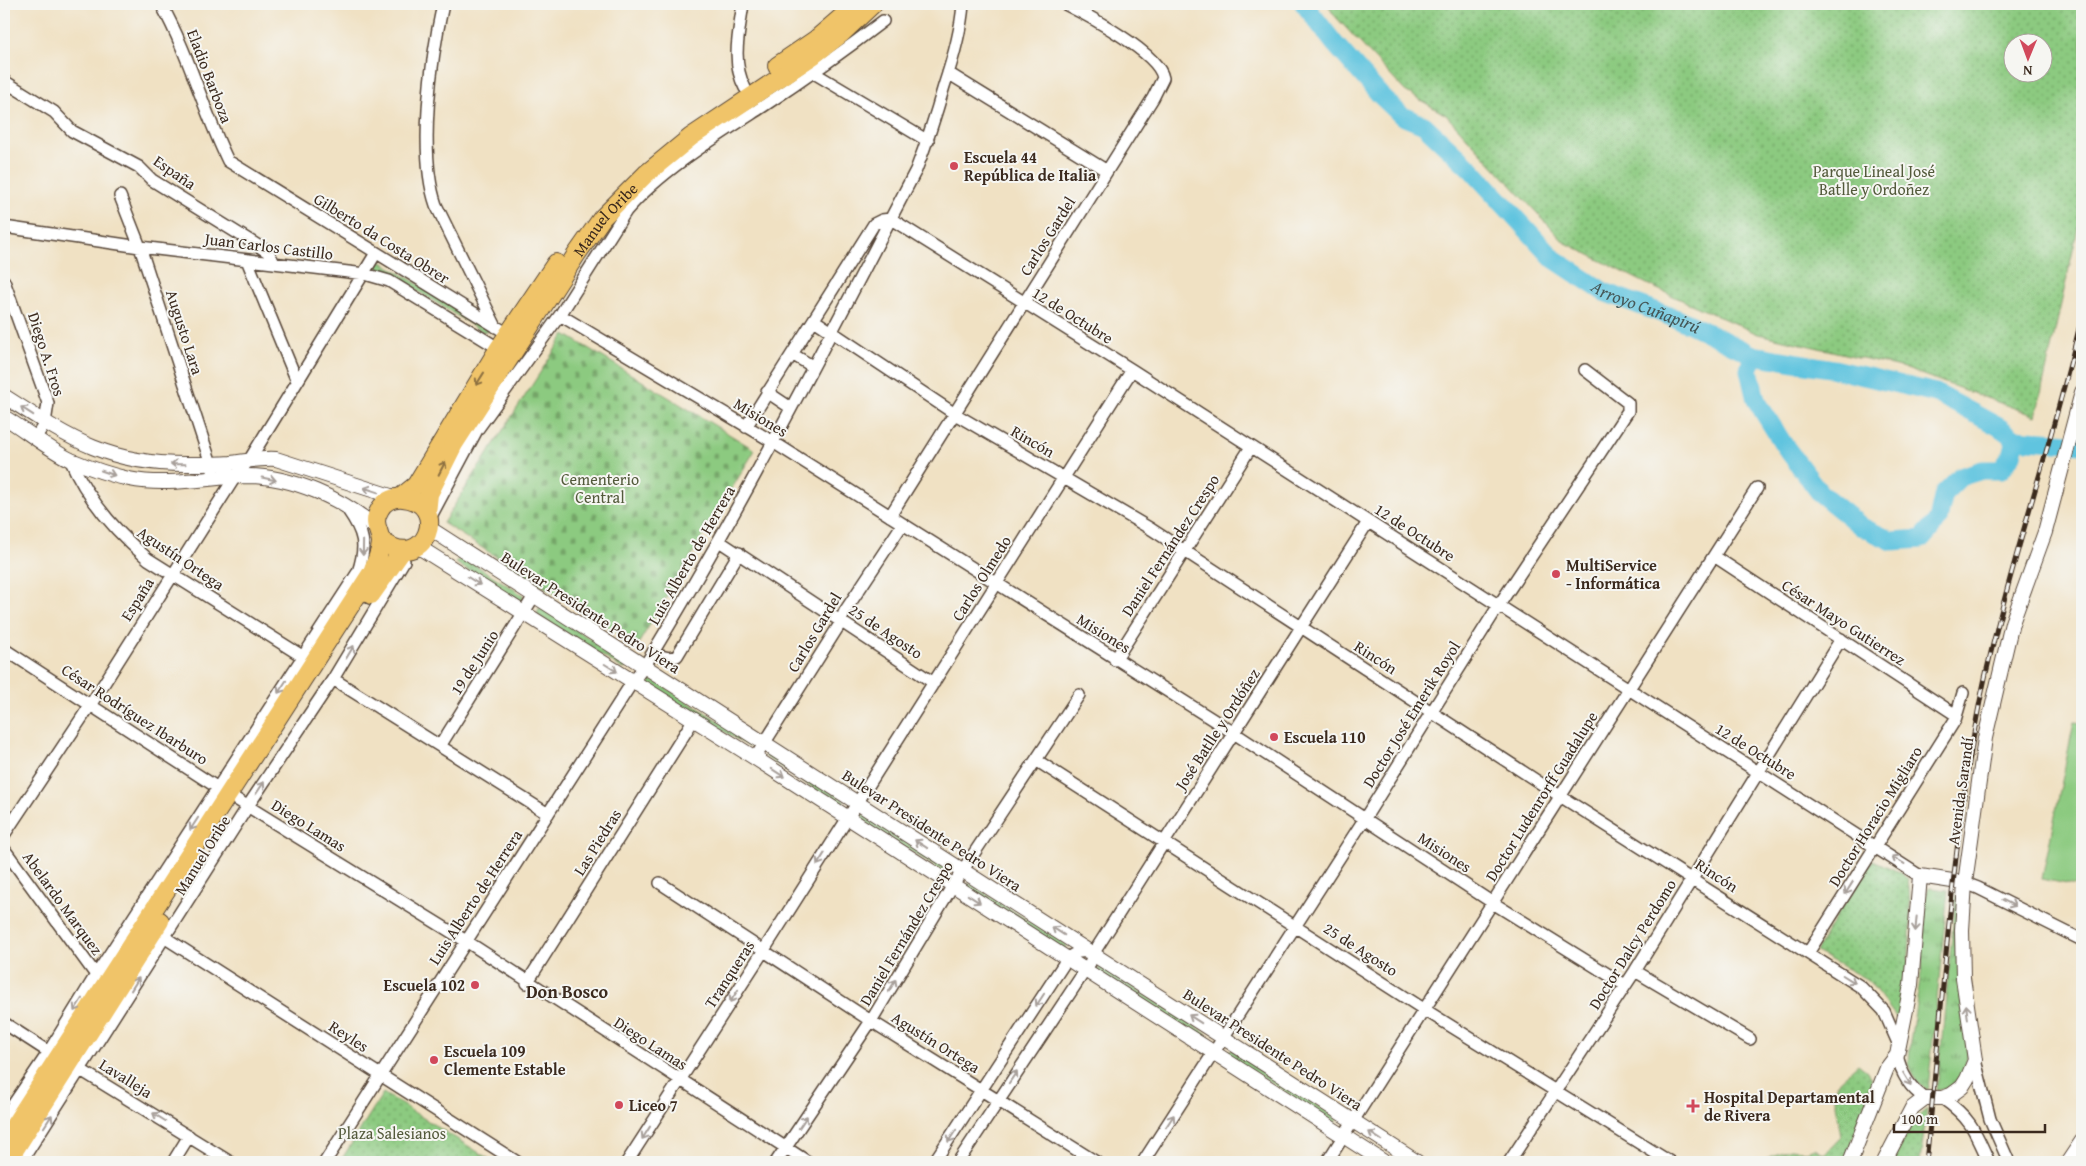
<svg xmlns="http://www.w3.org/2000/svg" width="2086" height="1166" font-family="'Gentium Book Plus',serif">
<defs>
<pattern id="grass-tufts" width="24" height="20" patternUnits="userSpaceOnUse" patternTransform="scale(1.25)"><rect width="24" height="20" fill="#8cca80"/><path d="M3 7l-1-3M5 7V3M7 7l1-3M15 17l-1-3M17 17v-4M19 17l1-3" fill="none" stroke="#74a468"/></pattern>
<pattern id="cemetery-stones" width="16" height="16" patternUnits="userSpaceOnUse" patternTransform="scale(1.25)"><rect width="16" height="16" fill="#8cca80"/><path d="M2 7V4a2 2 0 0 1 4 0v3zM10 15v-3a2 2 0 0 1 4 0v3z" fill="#74a468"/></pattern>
<pattern id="park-dots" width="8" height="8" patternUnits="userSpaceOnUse" patternTransform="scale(1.25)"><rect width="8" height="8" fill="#8cca80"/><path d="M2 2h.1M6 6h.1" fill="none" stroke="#74a468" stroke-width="1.8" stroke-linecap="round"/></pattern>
</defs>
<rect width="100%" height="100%" fill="#f6f6f2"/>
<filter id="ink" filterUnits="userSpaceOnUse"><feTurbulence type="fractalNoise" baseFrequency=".02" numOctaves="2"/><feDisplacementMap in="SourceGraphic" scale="10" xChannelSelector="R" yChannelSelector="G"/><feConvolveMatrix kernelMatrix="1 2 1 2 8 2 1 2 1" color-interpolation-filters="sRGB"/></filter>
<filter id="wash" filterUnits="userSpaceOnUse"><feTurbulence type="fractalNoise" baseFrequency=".0096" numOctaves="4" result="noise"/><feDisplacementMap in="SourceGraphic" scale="20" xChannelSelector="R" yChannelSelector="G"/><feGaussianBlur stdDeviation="1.12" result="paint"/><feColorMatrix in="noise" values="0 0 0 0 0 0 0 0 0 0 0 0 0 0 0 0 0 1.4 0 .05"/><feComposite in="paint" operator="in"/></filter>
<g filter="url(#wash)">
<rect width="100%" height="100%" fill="#f0e1c3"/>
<!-- grass -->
<path fill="url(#grass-tufts)" stroke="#647a4f" d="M379 262H382L488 327 489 331 483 332 392 275 376 268Z
M461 556 523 595V600L518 603 456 563 460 560Z
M539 608H542L627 662 626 668 623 669 537 615Z
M651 681H655L751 741 749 747 649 685Z
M766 754H770L844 800V807L843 808 764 756Z
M859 813H861L949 870 947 874 857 818Z
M969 883 1067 945 1064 950 966 887Z
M1929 888 1948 890 1928 1089 1917 1083 1909 1064 1910 1042 1922 967 1925 897Z
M1956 893 1958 894 1968 1053C1965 1070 1959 1090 1937 1090Z
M1099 967H1102L1206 1033 1207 1039 1205 1041 1096 971Z
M1233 1050 1337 1118V1122L1334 1123 1226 1054 1227 1051Z"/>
<!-- cemetery -->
<path fill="url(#cemetery-stones)" stroke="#647a4f" d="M565 334 755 450 637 646 443 523Z"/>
<!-- park -->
<path fill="url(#park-dots)" stroke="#647a4f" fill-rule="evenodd" d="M1328 4H2082V198L2078 228 2036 416 1901 367 1758 334 1653 287 1564 242 1446 115 1405 91 1333 14ZM2014 42H2044V72H2014Z
M1873 860 1899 872 1908 879C1914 927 1908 974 1900 1022L1868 980 1816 952 1827 931Z
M1858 1064 1867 1071 1874 1086 1844 1162H1757L1790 1149 1806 1151 1815 1148 1825 1154 1841 1137 1834 1091 1838 1082Z
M383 1093 494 1162H340Z
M1927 1109 1920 1162H1894C1902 1142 1909 1122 1927 1109Z"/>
<!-- garden -->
<path fill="#8cca80" stroke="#647a4f" d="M2074 722 2082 723V887L2042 879Z"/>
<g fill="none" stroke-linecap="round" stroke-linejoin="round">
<!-- river -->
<g stroke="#61c4df" stroke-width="19">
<path id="s1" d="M1304 4 1334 43 1380 95 1402 116 1424 125 1472 170 1554 259 1604 292 1688 323 1753 355 1834 369 1936 393 1999 427 2016 439 2082 444"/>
<path d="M1753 355 1749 370 1756 400 1784 445 1820 493 1862 527 1892 541 1922 539 1938 520 1944 493 1960 477 1982 470H2001L2012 455 2016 439"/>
</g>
</g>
</g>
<g filter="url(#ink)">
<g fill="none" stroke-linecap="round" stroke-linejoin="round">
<defs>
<path id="minor" d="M161 4C189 54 203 110 228 161L513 337
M443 4C431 58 418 153 436 205L496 327
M743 4C739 32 731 62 745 88
M814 73 928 141
M948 73 1107 171
M4 81 54 112 72 131 139 167 152 180 268 252 274 263
M120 196 140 247 213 470
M4 227 140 247 365 274 389 281 503 351
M247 260 297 381
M4 281 48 403 45 423 36 437
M560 315 773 442 1234 733 1493 903 1625 985
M814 320 955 414 1151 529 1560 796 1861 987 1884 1011 1898 1043
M792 354 812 366
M767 392 791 408
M746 427 874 224 882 220 891 219 1132 370 1920 876
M70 459C87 499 115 531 148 559L302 656
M890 516 1153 98 1163 78C1159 53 1087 15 1065 4
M429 520 477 430 560 315 626 211C660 171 717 136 762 107 803 80 843 52 883 21
M719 541 934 683
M1714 556 1956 715
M4 649 218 788 466 941 808 1162
M653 654 669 658 677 656 739 553
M1115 660 1251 447
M333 679 548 814
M440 746 534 596
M755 758 838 627 845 611 902 525
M1036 760 1425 1010 1670 1162
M4 835 91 704 235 477 250 459 376 253
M4 849 96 975
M660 883 871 1021 1096 1162
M1965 883 1978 888 2082 940
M164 937 517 1162
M1808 953 1955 720 1963 693
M1635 971 1750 1039
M527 983 694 719
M4 1023 55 1056
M1897 1055C1901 1073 1909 1088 1925 1098
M1975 1060 1990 1119 2009 1162
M76 1067 230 1162
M1942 1098C1971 1118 1975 1131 1989 1162
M4 1118 48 1053 96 975 358 572C367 545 364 533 348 510
M21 1162 248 806 333 679 404 561
M173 1162 189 1136
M325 1162 633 681 644 667C743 506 829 337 916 170 927 142 936 114 944 86 953 59 961 32 963 4
M627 1162 764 950 1132 370
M776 1162 871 1021 953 885 1079 695
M934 1162 1067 959C1075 952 1081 950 1091 953
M958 1162 1090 963 1093 954 1368 522
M1143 1162 1365 818 1499 605 1628 411V403L1585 370
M1327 1162 1757 488
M1509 1162 1635 971 1841 639"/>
<path id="tertiary" d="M4 396C69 438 108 465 189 464 203 464 217 464 231 463 247 461 260 458 276 459L397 498
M4 417C24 429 51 451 71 460 90 468 110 475 129 479 169 487 208 477 247 476 291 476 344 499 376 528
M429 528 1417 1162
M417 546 755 758 1384 1162
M1850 1162 1887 1068 1897 1055 1911 985 1920 876 1965 883
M1884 1162 1912 1108 1925 1098H1942L1951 1095 1962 1087 1967 1079 1975 1060 1963 978 1962 930 1965 883 1985 738 2012 623 2045 532 2082 392
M2068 1162 2082 1141"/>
<g id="trunk">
<path d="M777 66 815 40 851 9"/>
<path d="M401 497 416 485 499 348 556 263"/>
<path id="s2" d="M427 513 429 494 454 444 576 255 602 218 646 174 691 137 814 55 841 34 873 4"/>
<path d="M371 595 402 551"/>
<path d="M4 1141 372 572C375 563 381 552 381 542 380 529 371 524 380 509 385 501 393 497 403 498 451 502 426 576 381 540"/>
<path d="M7 1162 160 921"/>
</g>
</defs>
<!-- minor casing -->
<use href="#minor" stroke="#564537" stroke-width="14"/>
<!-- tertiary casing -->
<use href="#tertiary" stroke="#564537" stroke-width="16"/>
<!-- trunk casing -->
<use href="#trunk" stroke="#564537" stroke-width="20"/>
<!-- minor -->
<use href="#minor" stroke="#fff" stroke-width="11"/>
<!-- tertiary -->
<use href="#tertiary" stroke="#fff" stroke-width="14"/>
<!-- trunk -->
<use href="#trunk" stroke="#f0c469" stroke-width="18"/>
<defs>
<path id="rail" d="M1926 1162C1943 1009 1950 853 1980 701 2007 571 2052 445 2082 316"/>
</defs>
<!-- rail casing -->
<use href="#rail" stroke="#3b2a1e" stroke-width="5"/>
<!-- rail -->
<use href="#rail" stroke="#f6f6f2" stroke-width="3" stroke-dasharray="9" stroke-linecap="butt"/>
</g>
<!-- one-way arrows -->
<defs><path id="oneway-shaft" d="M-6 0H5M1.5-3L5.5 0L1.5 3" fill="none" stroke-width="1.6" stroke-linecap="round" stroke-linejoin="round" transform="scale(1.25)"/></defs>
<g stroke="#8c6f40">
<use href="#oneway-shaft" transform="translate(480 379) rotate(122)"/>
<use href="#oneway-shaft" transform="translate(442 468) rotate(-63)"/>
</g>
<g stroke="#a79f9a">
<use href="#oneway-shaft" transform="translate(27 411) rotate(-147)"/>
<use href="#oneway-shaft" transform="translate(178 464) rotate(-179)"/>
<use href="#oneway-shaft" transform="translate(108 473) rotate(19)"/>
<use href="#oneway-shaft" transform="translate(269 479) rotate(12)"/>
<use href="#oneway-shaft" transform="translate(371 490) rotate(-162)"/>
<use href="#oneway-shaft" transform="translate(363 548) rotate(91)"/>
<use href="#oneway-shaft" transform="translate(474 581) rotate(32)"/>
<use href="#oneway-shaft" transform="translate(350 652) rotate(-59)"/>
<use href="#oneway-shaft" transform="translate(611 668) rotate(32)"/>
<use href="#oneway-shaft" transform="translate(282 687) rotate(123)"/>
<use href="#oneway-shaft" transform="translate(778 773) rotate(33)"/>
<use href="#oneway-shaft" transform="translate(260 788) rotate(-56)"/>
<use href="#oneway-shaft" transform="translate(194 824) rotate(123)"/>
<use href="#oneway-shaft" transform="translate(921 844) rotate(-147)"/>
<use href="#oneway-shaft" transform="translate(821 859) rotate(122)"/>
<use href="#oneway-shaft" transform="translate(1898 860) rotate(-149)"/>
<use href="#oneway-shaft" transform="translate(1849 888) rotate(122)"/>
<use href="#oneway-shaft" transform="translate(974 899) rotate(33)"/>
<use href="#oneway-shaft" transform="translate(2009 903) rotate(27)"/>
<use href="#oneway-shaft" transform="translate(1916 924) rotate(95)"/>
<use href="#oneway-shaft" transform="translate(1058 931) rotate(-147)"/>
<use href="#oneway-shaft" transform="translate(1849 979) rotate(32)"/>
<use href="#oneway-shaft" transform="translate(135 984) rotate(-58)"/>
<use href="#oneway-shaft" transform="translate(892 986) rotate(-59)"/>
<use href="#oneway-shaft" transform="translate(734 996) rotate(123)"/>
<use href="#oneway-shaft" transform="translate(1040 1000) rotate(123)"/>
<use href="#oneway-shaft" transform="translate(78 1005) rotate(122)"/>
<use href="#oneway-shaft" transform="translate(1967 1012) rotate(-97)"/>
<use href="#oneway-shaft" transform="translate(1195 1019) rotate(-147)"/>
<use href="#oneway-shaft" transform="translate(1013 1077) rotate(-56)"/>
<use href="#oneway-shaft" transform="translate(1907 1079) rotate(59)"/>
<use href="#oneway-shaft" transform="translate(159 1117) rotate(-148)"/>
<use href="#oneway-shaft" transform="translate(48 1121) rotate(-57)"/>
<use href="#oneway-shaft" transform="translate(1170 1121) rotate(-57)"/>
<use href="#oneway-shaft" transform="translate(803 1122) rotate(-56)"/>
<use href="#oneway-shaft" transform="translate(646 1133) rotate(122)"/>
<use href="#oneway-shaft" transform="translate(952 1136) rotate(123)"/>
<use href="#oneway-shaft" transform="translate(1375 1136) rotate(-147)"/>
</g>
</g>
<!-- markers -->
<g fill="#d1495b" stroke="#f6f6f2" stroke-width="2">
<circle cx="954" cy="166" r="5"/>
<circle cx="1556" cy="574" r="5"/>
<circle cx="1274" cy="737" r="5"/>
<circle cx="475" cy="985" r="5"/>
<circle cx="434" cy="1060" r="5"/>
<circle cx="619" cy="1105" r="5"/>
<path d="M1690.5 1098.5h5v5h5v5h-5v5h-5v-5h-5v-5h5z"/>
</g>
<g text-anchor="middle" stroke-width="4" stroke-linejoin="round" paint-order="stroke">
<!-- street labels -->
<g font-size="16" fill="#3b2a1e" stroke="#f6f6f2">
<text transform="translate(210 76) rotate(69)" y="6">Eladio Barboza</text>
<text transform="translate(175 172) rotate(35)" y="6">España</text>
<text dy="6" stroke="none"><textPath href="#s2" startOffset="346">Manuel Oribe</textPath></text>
<text transform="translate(1047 236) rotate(-58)" y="6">Carlos Gardel</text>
<text transform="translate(382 238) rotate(32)" y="6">Gilberto da Costa Obrer</text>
<text transform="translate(269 246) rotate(7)" y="6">Juan Carlos Castillo</text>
<text transform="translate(1073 315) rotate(32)" y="6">12 de Octubre</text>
<text transform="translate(185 332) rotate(72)" y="6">Augusto Lara</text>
<text transform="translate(47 354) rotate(72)" y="6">Diego A. Fros</text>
<text transform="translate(761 417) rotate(31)" y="6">Misiones</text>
<text transform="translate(1033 441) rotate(30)" y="6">Rincón</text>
<text transform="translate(1415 532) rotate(33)" y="6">12 de Octubre</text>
<text transform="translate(1170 545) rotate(-57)" y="6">Daniel Fernández Crespo</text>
<text transform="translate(691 555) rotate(-60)" y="6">Luis Alberto de Herrera</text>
<text transform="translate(181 558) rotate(34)" y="6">Agustín Ortega</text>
<text transform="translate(981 578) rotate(-58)" y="6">Carlos Olmedo</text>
<text transform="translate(137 599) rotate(-58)" y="6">España</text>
<text transform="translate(591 612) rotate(33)" y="6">Bulevar Presidente Pedro Viera</text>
<text transform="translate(1844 622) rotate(33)" y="6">César Mayo Gutierrez</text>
<text transform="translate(886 631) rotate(34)" y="6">25 de Agosto</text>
<text transform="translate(814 632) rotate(-59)" y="6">Carlos Gardel</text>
<text transform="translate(1104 633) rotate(32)" y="6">Misiones</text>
<text transform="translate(1376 657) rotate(33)" y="6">Rincón</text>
<text transform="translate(474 662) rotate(-57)" y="6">19 de Junio</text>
<text transform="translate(135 714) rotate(33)" y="6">César Rodríguez Ibarburo</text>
<text transform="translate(1411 714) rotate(-58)" y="6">Doctor José Emerik Royol</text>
<text transform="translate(1217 729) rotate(-57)" y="6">José Batlle y Ordóñez</text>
<text transform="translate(1756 751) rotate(32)" y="6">12 de Octubre</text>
<text transform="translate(1960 791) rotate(-82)" y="6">Avenida Sarandí</text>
<text transform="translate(1541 796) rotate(-58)" y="6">Doctor Ludenrorff Guadalupe</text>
<text transform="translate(1875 816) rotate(-58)" y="6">Doctor Horacio Migliaro</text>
<text transform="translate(309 825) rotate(32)" y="6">Diego Lamas</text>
<text transform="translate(932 830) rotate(33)" y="6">Bulevar Presidente Pedro Viera</text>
<text transform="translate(597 842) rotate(-58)" y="6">Las Piedras</text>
<text transform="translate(1445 852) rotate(33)" y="6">Misiones</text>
<text transform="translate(202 855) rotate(-58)" y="6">Manuel Oribe</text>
<text transform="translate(1717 875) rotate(33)" y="6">Rincón</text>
<text transform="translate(475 897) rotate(-57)" y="6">Luis Alberto de Herrera</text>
<text transform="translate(63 903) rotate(54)" y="6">Abelardo Marquez</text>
<text transform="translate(906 933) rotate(-59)" y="6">Daniel Fernández Crespo</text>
<text transform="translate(1632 944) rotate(-58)" y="6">Doctor Dalcy Perdomo</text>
<text transform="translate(1361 949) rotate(33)" y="6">25 de Agosto</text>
<text transform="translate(729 974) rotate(-57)" y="6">Tranqueras</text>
<text transform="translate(349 1036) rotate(33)" y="6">Reyles</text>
<text transform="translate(936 1042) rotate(32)" y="6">Agustín Ortega</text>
<text transform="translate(651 1043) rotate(33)" y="6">Diego Lamas</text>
<text transform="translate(1273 1049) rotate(33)" y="6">Bulevar Presidente Pedro Viera</text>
<text transform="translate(126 1078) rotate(32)" y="6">Lavalleja</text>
</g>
<!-- poi labels -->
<g font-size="16" font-weight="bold" fill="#3b2a1e" stroke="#f6f6f2" text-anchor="start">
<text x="964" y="163">Escuela 44<tspan x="964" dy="18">República de Italia</tspan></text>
<text x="1566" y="571">MultiService<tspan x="1566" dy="18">- Informática</tspan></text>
<text x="1284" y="743">Escuela 110</text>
<text x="465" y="991" text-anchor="end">Escuela 102</text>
<text x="444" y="1057">Escuela 109<tspan x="444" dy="18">Clemente Estable</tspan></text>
<text x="1704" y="1103">Hospital Departamental<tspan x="1704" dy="18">de Rivera</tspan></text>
<text x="629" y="1111">Liceo 7</text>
</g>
<!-- park labels -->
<g font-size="16" fill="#535a3b" stroke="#f6f6f2">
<text x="1874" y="177">Parque Lineal José<tspan x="1874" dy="18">Batlle y Ordoñez</tspan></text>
<text x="600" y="485">Cementerio<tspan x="600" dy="18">Central</tspan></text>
<text x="392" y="1139">Plaza Salesianos</text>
</g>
<!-- water labels -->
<g font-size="18" font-style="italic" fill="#465858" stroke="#f6f6f2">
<text dy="6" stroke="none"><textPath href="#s1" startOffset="464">Arroyo Cuñapirú</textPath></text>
</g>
<!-- neighbourhood labels -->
<g font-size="18" font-weight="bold" fill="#3b2a1e" stroke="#f6f6f2">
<text x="567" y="998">Don Bosco</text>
</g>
</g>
<!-- margin -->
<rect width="2086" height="1166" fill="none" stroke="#f6f6f2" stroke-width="20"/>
<!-- north arrow -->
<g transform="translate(2028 58) rotate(181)"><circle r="24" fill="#f6f6f2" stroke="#aba49d"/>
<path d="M0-4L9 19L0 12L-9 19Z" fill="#d1495b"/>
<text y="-8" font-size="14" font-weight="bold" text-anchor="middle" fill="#3b2a1e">N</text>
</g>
<!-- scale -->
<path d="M1894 1124v8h151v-8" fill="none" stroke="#3b2a1e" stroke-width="2.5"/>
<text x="1901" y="1124" font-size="15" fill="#3b2a1e" stroke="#f6f6f2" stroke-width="4" paint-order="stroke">100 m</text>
</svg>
